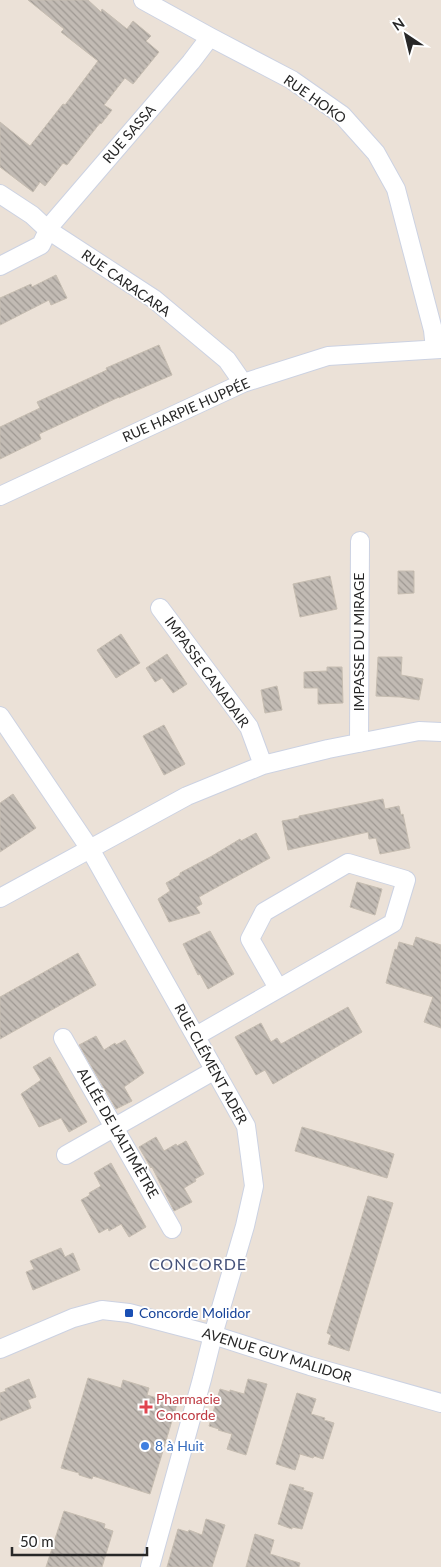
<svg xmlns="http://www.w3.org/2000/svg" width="441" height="1567" font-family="Lato,sans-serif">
<defs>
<pattern id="building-back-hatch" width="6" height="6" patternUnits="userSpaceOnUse" patternTransform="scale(1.25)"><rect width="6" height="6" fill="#c2bbb4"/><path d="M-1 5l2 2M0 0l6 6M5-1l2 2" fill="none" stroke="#9e9892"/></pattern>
</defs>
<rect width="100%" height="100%" fill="#ebe1d7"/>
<!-- building -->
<path fill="url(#building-back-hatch)" stroke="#c6bdb1" d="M28 0H88L101 12 102 9 127 29 133 21 151 36 146 41 159 52 133 84 125 78 104 105 112 110 101 124 100 123 67 165 63 163 45 186 40 182 33 192 0 167V122L30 146 63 104 65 105 98 61 61 32 64 29Z
M56 275 67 298 51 305 49 300 0 325V298L31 284 32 287Z
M159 345 172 375 119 398V397L39 434 41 439 0 459V427L40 408 37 402 107 370 106 368Z
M398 571H414V593L398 594Z
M330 576 337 609 300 617 293 584Z
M121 634 140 663 116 678 97 650Z
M167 654 187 684 173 693 162 678 155 682 146 668Z
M378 657H402L401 675 423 679 419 700 400 697 376 696Z
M327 667H342L343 703 318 704V688H304V672L327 671Z
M277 686 282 710 265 713 261 690Z
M164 725 185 764 164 775 143 736Z
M13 794 36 828 0 852V803Z
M383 799 385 809 399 806 401 815 403 814 410 848 380 854 376 838 369 839 368 832 288 850 282 821 299 818V816Z
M256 833 270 858 199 897 202 904 196 907 200 913 169 922 158 899 170 891 166 883 180 875V873L212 856 240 839 241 841Z
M357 882 382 889 375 915 350 907Z
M210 931 234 974 208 989 200 974 198 975 183 944Z
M416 937 441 945V1028L424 1022 433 997 386 983 395 949 397 950 399 942 413 946Z
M78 953 96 985 0 1039V997Z
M348 1007 362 1032 273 1084 265 1070 256 1075 235 1037 261 1023 271 1042 277 1038 281 1044Z
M96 1036 104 1050 115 1043 116 1045 125 1040 144 1073 124 1087 132 1101 116 1109 79 1045Z
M50 1057 87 1122 69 1132 61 1118 39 1127 21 1094 41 1080 33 1067Z
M302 1127 394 1154 387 1178 295 1151Z
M156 1137 164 1151 176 1144 177 1146 186 1141 204 1174 195 1179 196 1181 184 1188 192 1202 174 1211 152 1167 151 1168 139 1147Z
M111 1163 146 1227 129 1237 121 1224 109 1231 108 1228 99 1233 81 1200 90 1195 89 1193 101 1186 94 1173Z
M368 1196 393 1203 349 1351 328 1344 331 1335 327 1333Z
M61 1248 65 1257 73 1253 80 1270 33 1290 26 1272 34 1269 30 1261Z
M88 1378 121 1388 123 1380 149 1388 147 1395 177 1404 150 1494 93 1476 92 1479 79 1475V1473L61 1468Z
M29 1379 36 1397 28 1400 31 1408 0 1421V1393L6 1391 5 1389Z
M248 1379 267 1384 246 1455 227 1449 232 1434 218 1430 219 1429 209 1426 220 1389 230 1392V1390L244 1394Z
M297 1393 316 1399 311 1414 325 1418 324 1420 334 1423 323 1459 314 1456 313 1458 300 1454 295 1470 276 1464Z
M290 1484 304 1488 303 1490 313 1493 302 1529 292 1527V1529L278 1524Z
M64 1511 105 1524 104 1528 113 1531 102 1567H46Z
M206 1519 225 1525 212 1567H167L178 1529 188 1532 189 1530 202 1535Z
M255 1534 274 1540 270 1554 300 1563 299 1567H246Z"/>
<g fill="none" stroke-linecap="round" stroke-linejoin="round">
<defs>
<path id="minor" d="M143 0 210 37 292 80 342 115 376 153 396 189 433 330 435 349
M0 194 32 215 48 230 154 299 227 360 243 383
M0 266 41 245 50 226 191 62 210 37
M0 496 243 383 328 356 441 349
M160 608 249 727 263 765
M0 716 90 849 246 1126 254 1186 245 1226 213 1335 202 1379 150 1567
M359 743 360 541
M0 898 187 796 263 765 328 749 419 731 441 732
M196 1036 393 923 406 880 348 863 264 912 250 939 278 988
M63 1038 172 1229
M66 1155 215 1070
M0 1349 73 1318 102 1310 129 1313 213 1335 310 1366 441 1403"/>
</defs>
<!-- minor casing -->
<use href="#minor" stroke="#ccd2e2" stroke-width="20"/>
<!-- minor -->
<use href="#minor" stroke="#fff" stroke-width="18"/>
</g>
<!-- markers -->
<rect fill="#1a4fb4" stroke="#fff" stroke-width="2" x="124" y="1308" width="10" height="10" rx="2.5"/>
<path fill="#e0444e" stroke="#fff" stroke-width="2" d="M143.5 1399.5h5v5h5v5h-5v5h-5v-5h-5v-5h5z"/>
<circle fill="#3f7fe0" stroke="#fff" stroke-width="2" cx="145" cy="1446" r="5"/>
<g text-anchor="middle" stroke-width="4" stroke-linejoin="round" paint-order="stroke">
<!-- street labels -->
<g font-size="14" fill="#272727" stroke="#fff">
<text transform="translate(315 99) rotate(35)" y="5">RUE HOKO</text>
<text transform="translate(129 134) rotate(-49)" y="5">RUE SASSA</text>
<text transform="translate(126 283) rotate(35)" y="5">RUE CARACARA</text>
<text transform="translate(186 410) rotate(-24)" y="5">RUE HARPIE HUPPÉE</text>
<text transform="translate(359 642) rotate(-90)" y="5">IMPASSE DU MIRAGE</text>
<text transform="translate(207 672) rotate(54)" y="5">IMPASSE CANADAIR</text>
<text transform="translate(211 1064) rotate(61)" y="5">RUE CLÉMENT ADER</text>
<text transform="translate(118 1133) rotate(60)" y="5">ALLÉE DE L'ALTIMÈTRE</text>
<text transform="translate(277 1355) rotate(17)" y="5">AVENUE GUY MALIDOR</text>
</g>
<!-- transit labels -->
<g font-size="14" fill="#164399" stroke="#fff" text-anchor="start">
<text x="139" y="1318">Concorde Molidor</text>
</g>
<!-- health labels -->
<g font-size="14" fill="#be3a42" stroke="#fff" text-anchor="start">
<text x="156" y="1404">Pharmacie<tspan x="156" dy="16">Concorde</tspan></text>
</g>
<!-- shop labels -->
<g font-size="14" fill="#366cbe" stroke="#fff" text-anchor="start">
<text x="155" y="1451">8 à Huit</text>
</g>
<!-- quarter labels -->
<g font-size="16" letter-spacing="1" fill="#45527a" stroke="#fff">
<text x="198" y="1270">CONCORDE</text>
</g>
</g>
<!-- north arrow -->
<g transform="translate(406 35) rotate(325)" stroke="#ffffff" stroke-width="4" paint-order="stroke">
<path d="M0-4L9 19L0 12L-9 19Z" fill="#272727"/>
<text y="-8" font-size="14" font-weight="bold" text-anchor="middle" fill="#272727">N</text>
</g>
<!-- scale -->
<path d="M12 1547v8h135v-8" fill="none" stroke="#272727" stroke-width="2.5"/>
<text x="20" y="1547" font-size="15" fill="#272727" stroke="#ffffff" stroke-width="4" paint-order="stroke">50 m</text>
</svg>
